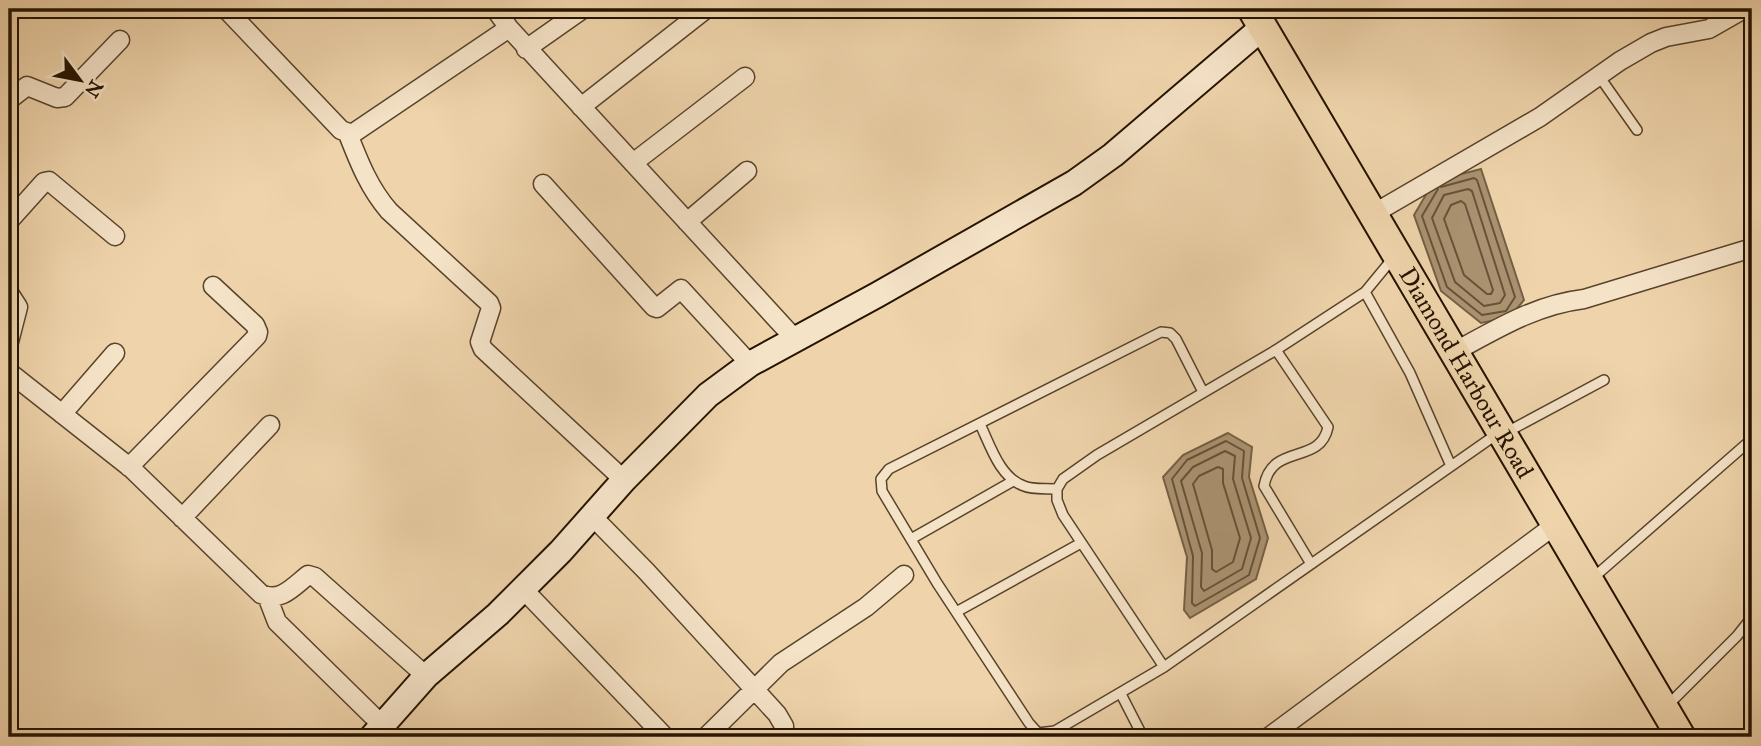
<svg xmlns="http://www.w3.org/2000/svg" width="1761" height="746" font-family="'IM FELL Great Primer',serif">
<rect width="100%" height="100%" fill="#efd4ab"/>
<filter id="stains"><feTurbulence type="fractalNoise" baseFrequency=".00286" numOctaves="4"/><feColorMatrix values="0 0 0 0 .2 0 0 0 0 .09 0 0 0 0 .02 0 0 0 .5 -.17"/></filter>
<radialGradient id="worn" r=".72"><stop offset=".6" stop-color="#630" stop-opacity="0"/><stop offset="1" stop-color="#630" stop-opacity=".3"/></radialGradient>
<!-- water -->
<path fill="#aa9271" stroke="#755f44" stroke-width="2" d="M1481 169 1524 300 1510 317 1481 323 1441 291 1414 215 1434 181Z
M1228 433 1252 447 1249 477 1268 538 1256 579 1190 618 1184 610 1187 557 1163 477 1183 455Z"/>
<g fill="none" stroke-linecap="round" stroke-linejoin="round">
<!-- shore -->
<path stroke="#685238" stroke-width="2" d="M1438 189 1422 216 1447 287 1482 315 1506 311 1515 297 1477 180 1474 178 1441 187
M1468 189 1472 191 1505 295 1500 303 1484 306 1455 282 1432 218 1444 195Z
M1461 201 1465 204 1493 290 1491 294H1487L1464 275 1444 219 1451 205Z
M1226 441 1244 451 1242 478 1260 538 1249 575 1195 606 1192 603 1193 556 1172 479 1187 460Z
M1225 451 1235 456 1233 479 1251 538 1242 569 1204 591 1201 587 1202 553 1181 481 1193 467Z
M1218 467 1223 469V483L1240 538 1233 562 1216 572 1212 569V550L1193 484 1199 476Z"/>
<defs>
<path id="service" d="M1599 76 1637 130
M1365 292 1410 373 1451 466
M1276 350 1328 427C1320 466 1272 442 1264 486L1311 564
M1203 392 1176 339 1170 333 1161 332 889 469 881 479 882 491 937 583 1029 723 1038 733 1055 731 1164 667 1497 434
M980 424C990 445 1000 478 1024 486 1033 490 1046 488 1057 489
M1507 432 1604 380
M911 539 1013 481
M1593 578 1752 439
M958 611 1081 543
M1164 667 1063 515 1057 500V489L1063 479 1097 455 1276 350 1365 292 1393 258
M1121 694 1143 737
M1668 705 1737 636 1752 617"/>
<path id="minor" d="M226 9 341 130 352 134 509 28 795 339
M495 9 509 28
M526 49 583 9
M9 100 27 86 57 98 65 97 120 40
M581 107 706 9
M348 134C359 162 369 188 389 211L489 303 491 308 480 342 483 349 624 480
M633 163 745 77
M543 184 654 307 657 308 681 289 750 364
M1373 214 1540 117 1620 61 1651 43 1666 37 1709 29 1744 9
M9 221 44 182 49 181 115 236
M687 222 747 171
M9 293 18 307 9 342
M1454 352C1497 329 1535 305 1584 299L1752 248
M9 372 132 469 261 594C280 603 293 587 308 575L315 577 426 676
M62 414 115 353
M129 467 257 336 258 332 255 325 213 286
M592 516 646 571 777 714 784 726V737
M182 518 270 425
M523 589 665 737
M267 596 277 622 382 725
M706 737 781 663 866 607 904 575
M1269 737 1555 525"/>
<path id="secondary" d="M372 737 426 676 498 614 561 551 624 480 708 395 750 364 877 295 1074 183 1113 155 1263 27"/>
<g id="trunk">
<path id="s1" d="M1252 9 1681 737"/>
</g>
</defs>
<!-- service casing -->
<use href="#service" stroke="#58432b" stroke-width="12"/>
<!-- minor casing -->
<use href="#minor" stroke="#58432b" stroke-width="21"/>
<!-- secondary casing -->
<use href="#secondary" stroke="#251300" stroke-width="28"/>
<!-- trunk casing -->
<use href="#trunk" stroke="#251300" stroke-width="32"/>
<!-- service -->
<use href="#service" stroke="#f5e3c8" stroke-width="9"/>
<!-- minor -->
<use href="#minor" stroke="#f5e3c8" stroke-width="18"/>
<!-- secondary -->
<use href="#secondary" stroke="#f5e3c8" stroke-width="24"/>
<!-- trunk -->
<use href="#trunk" stroke="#efd4ab" stroke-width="28"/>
</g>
<g text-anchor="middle" stroke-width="7" stroke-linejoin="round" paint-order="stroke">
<!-- street labels -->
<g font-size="24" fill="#251300" stroke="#f5e3c8">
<text dy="8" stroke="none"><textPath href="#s1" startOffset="422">Diamond Harbour Road</textPath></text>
</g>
</g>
<!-- margin -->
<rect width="1761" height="746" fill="none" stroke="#efd4ab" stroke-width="35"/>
<rect x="10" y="10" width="1740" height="725" fill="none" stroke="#251300" stroke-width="3.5"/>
<rect x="18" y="18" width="1726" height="711" fill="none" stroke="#251300" stroke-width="2"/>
<!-- north arrow -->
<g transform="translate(80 80) rotate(122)" stroke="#f5e3c8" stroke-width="5" paint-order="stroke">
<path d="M0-5L12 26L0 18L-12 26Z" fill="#251300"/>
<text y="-10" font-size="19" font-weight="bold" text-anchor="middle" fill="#251300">N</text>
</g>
<rect width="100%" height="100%" filter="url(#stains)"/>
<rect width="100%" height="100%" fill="url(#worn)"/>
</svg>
